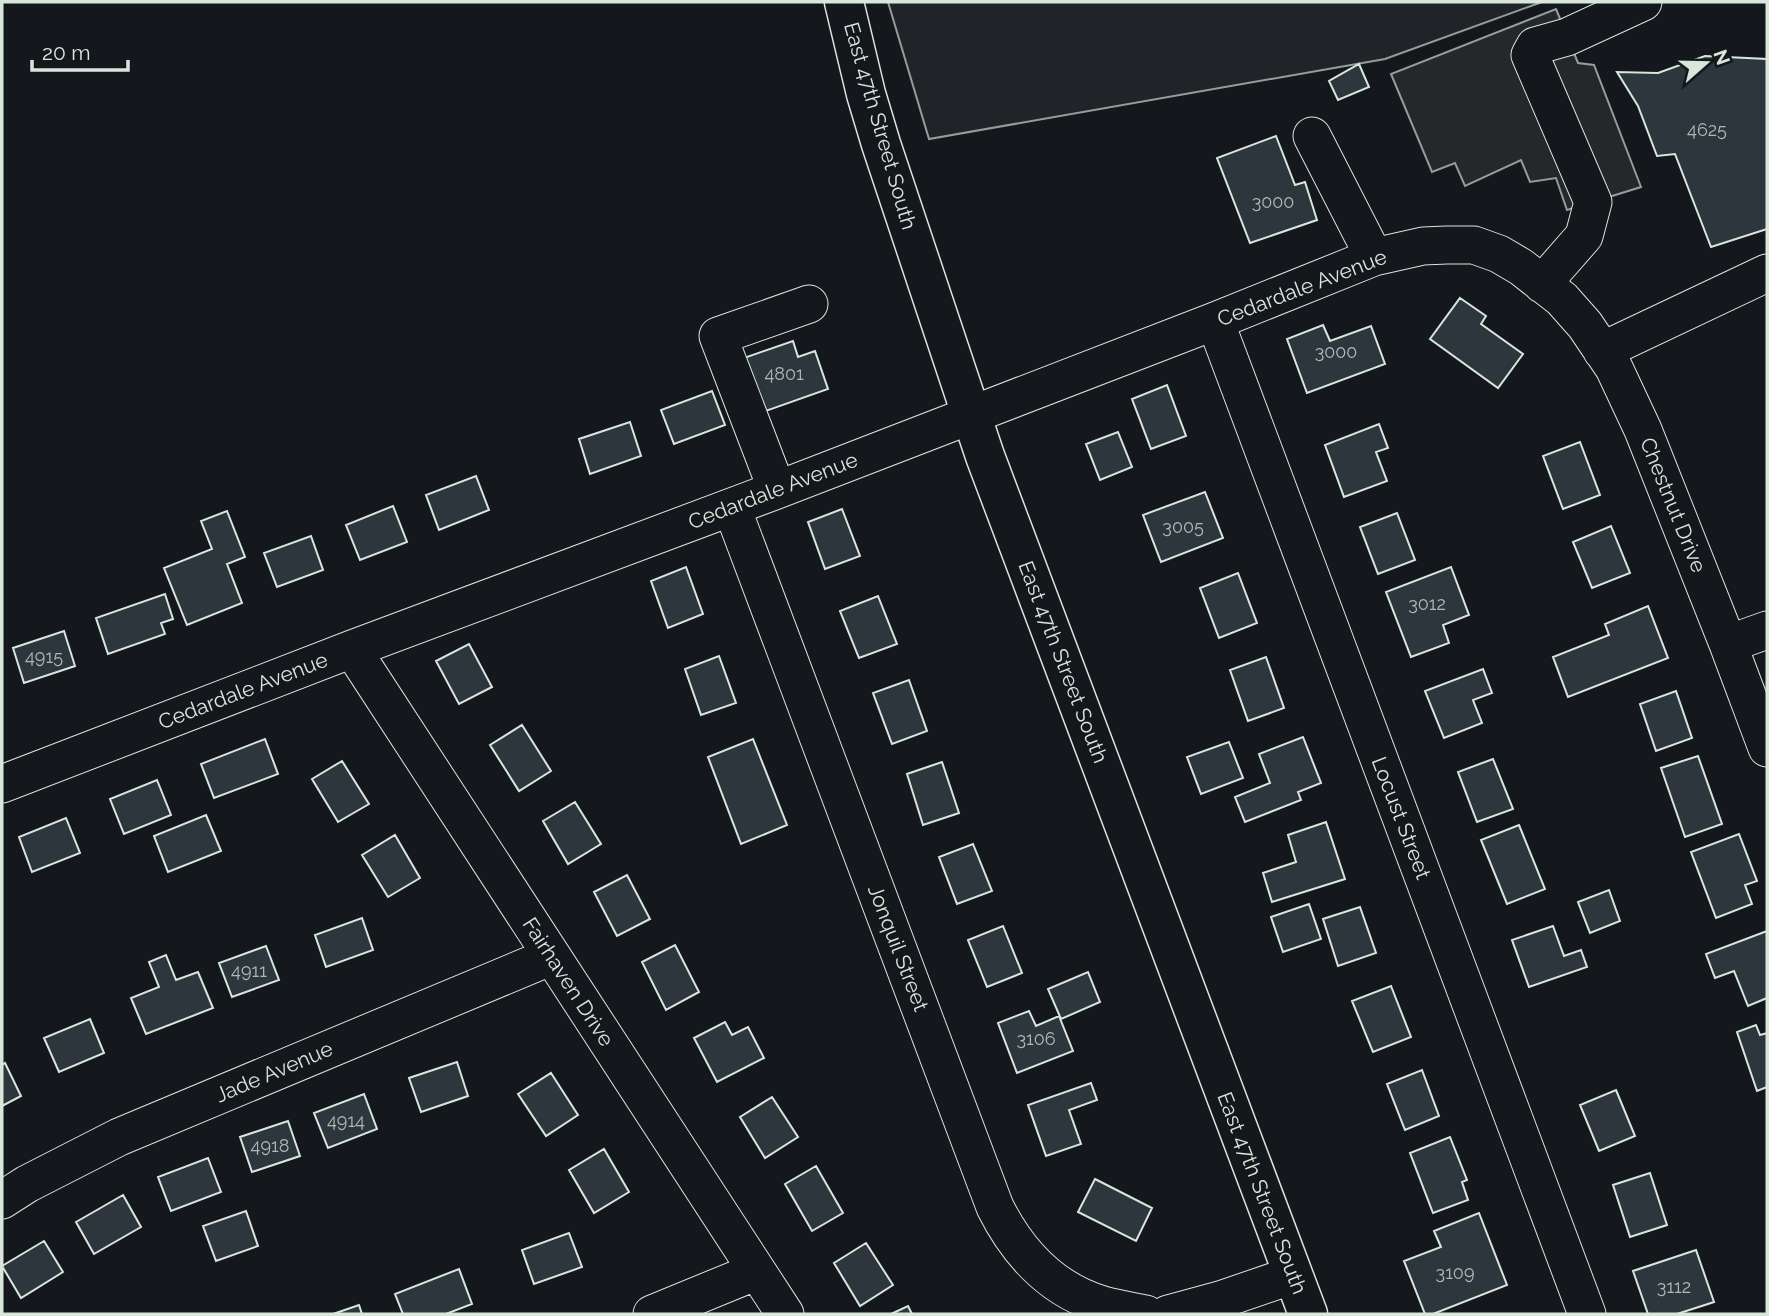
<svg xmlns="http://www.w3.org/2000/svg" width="1769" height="1316" font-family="Raleway,sans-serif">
<rect width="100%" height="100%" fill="#14181c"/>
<!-- green -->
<path fill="#202428" stroke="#939e99" stroke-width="2" d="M888 2H1542L1385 59 929 139Z"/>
<!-- parking -->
<path fill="#24282b" stroke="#939e99" stroke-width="2" d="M1556 9 1578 63 1594 65 1641 187 1567 210 1556 178 1530 182 1521 160 1465 186 1455 163 1432 172 1391 74Z"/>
<!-- building -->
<path fill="#2c363c" stroke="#d8e6dc" stroke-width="2" d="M1705 56 1767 59V229L1711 247 1675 154 1657 156 1638 106 1617 72 1658 73Z
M1359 64 1369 87 1338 100 1329 81Z
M1276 136 1295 185 1305 182 1317 220 1250 243 1217 158Z
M1460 298 1486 316 1481 324 1523 354 1498 388 1430 339Z
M1323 325 1330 341 1371 326 1385 364 1307 393 1287 339Z
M793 341 798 357 815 351 828 389 760 413 741 359Z
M1167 385 1186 436 1151 449 1132 399Z
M712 391 725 425 674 444 661 410Z
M630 422 641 456 590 474 579 439Z
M1379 424 1388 448 1376 452 1387 481 1344 497 1325 445Z
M1118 432 1132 467 1100 480 1086 444Z
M1580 442 1600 495 1563 509 1543 456Z
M476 476 489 510 439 530 426 495Z
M1205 492 1223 538 1161 562 1143 515Z
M393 506 407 542 360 560 346 525Z
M842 509 860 556 825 569 808 522Z
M227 511 245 557 227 564 242 603 187 625 164 568 212 549 201 521Z
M1397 513 1415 560 1378 574 1360 527Z
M1611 526 1630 573 1592 588 1573 542Z
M311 536 323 570 277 587 264 553Z
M686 567 703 614 668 628 651 581Z
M1451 567 1469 615 1443 625 1449 643 1411 657 1386 592Z
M1238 573 1257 623 1219 638 1200 588Z
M165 594 173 619 161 623 165 634 108 654 96 618Z
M878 596 897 644 859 658 840 611Z
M1648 606 1668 658 1568 697 1553 657 1609 635 1605 624Z
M64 631 75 666 24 683 13 648Z
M469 644 492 687 459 704 436 661Z
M719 656 736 703 701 715 685 669Z
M1266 657 1284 708 1248 721 1230 670Z
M1483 669 1492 693 1473 700 1482 723 1444 738 1425 691Z
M909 680 927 731 892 744 873 693Z
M1676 691 1692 738 1656 751 1640 704Z
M522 725 551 771 519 791 490 745Z
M1303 737 1321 783 1298 792 1301 800 1245 822 1235 797 1270 783 1259 754Z
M265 739 278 774 214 798 201 764Z
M753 739 787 825 741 844 708 757Z
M1229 742 1243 778 1201 794 1187 757Z
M1698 756 1722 824 1685 837 1661 768Z
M1493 759 1513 809 1477 822 1458 772Z
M342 761 369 804 338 822 312 779Z
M942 762 959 813 923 825 907 774Z
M157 780 171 815 124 834 110 799Z
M575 802 601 844 568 864 543 821Z
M206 815 221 851 168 872 154 836Z
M66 818 80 853 32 872 19 837Z
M1326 822 1345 879 1272 902 1263 873 1296 862 1288 835Z
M1519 825 1545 889 1507 904 1481 840Z
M1739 834 1757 881 1745 885 1752 904 1716 918 1691 852Z
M395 835 420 878 388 897 362 855Z
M973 844 992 891 957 904 939 857Z
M627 875 650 919 617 936 594 892Z
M1609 890 1620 921 1590 933 1578 902Z
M1309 904 1321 939 1283 952 1271 917Z
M1360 907 1376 953 1338 966 1323 919Z
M362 918 373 950 326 967 315 935Z
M1003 926 1022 973 987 987 968 940Z
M1553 926 1564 956 1581 950 1587 967 1529 987 1512 940Z
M1767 931V998L1748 1006 1734 971 1715 978 1706 954Z
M675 945 699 992 666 1010 642 962Z
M266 946 279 980 232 997 219 963Z
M166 955 176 980 198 972 213 1008 146 1034 131 998 159 987 149 962Z
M1088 972 1100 1002 1061 1019 1048 989Z
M1391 986 1411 1037 1373 1052 1352 1001Z
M1029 1011 1036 1026 1059 1016 1073 1051 1017 1073 998 1023Z
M90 1019 104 1053 59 1072 44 1038Z
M725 1022 732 1035 748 1027 764 1058 717 1082 694 1038Z
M1756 1025 1760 1035 1767 1033V1087L1757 1091 1737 1032Z
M457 1062 468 1096 421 1112 409 1078Z
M5 1063 21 1096 2 1106V1065Z
M1422 1070 1439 1116 1405 1130 1387 1084Z
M551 1073 578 1115 546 1136 518 1094Z
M1091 1083 1097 1100 1069 1110 1081 1144 1046 1156 1028 1105Z
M1616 1090 1635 1136 1599 1151 1580 1105Z
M364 1094 377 1129 328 1148 314 1113Z
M772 1097 798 1137 765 1158 740 1117Z
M288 1121 300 1156 252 1172 240 1137Z
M1450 1137 1467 1180 1462 1182 1468 1200 1433 1213 1410 1153Z
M604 1149 629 1192 594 1213 569 1170Z
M208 1158 221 1192 171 1211 158 1177Z
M816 1166 843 1213 812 1231 785 1184Z
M1650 1173 1667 1225 1630 1237 1613 1185Z
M1095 1179 1152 1208 1136 1241 1078 1212Z
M123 1195 141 1227 94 1254 76 1222Z
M246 1211 258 1246 216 1261 203 1226Z
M1479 1213 1507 1285 1433 1314H1425L1404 1261 1441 1247 1434 1231Z
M569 1233 582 1267 534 1284 522 1250Z
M44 1241 63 1272 21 1298 2 1266Z
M866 1243 893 1285 860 1306 834 1263Z
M1696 1250 1714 1302 1677 1314H1648L1633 1271Z
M459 1269 472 1304 446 1314H403L395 1294Z
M359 1305 362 1314H333Z
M908 1306 912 1314H891Z"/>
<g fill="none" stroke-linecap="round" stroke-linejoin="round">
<defs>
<path id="minor" d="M1312 136 1374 257
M1542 284 1584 236 1593 202 1530 55 1535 46 1567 37 1643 2
M1215 321 1587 1314
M1602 351 1767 273
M777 490 718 336 809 304
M732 508 995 1207C1018 1253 1052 1290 1103 1305 1117 1309 1132 1311 1146 1314
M1728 644 1767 630
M352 649 785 1314
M2 784 352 649 777 490 1215 321 1374 257 1423 246 1447 245H1474L1499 254 1521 267 1562 299 1585 325 1614 368 1643 430 1728 644 1767 748
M2 1200 27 1184 119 1137 552 956
M652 1314 757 1271
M1168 1314 1223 1299 1293 1275"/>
<path id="major" d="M844 2 866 94 881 144 985 456 1308 1314"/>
</defs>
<!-- minor casing -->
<use href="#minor" stroke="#d8e6dc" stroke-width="39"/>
<!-- major casing -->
<use href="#major" stroke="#d8e6dc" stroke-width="41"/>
<!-- minor -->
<use href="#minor" stroke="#14181c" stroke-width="37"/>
<!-- major -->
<use href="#major" stroke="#14181c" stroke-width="38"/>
</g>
<g text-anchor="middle" stroke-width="5" stroke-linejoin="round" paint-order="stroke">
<!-- number labels -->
<g font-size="18" fill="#adbab4">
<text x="1707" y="136">4625</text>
<text x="1273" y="208">3000</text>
<text x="1336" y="358">3000</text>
<text x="784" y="380">4801</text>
<text x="1183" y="533">3005</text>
<text x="1427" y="610">3012</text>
<text x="44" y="663">4915</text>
<text x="249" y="977">4911</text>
<text x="1036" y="1045">3106</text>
<text x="346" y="1127">4914</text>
<text x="270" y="1152">4918</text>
<text x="1455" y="1279">3109</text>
<text x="1674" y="1293">3112</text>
</g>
<!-- street labels -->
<g font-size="21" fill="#d8e6dc" stroke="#14181c">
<text transform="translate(880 126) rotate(74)" y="7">East 47th Street South</text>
<text transform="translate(1302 288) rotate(-21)" y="7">Cedardale Avenue</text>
<text transform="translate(773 491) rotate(-21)" y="7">Cedardale Avenue</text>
<text transform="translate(1673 505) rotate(68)" y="7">Chestnut Drive</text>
<text transform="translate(1063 662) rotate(69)" y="7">East 47th Street South</text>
<text transform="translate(243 691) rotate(-21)" y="7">Cedardale Avenue</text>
<text transform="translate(1401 818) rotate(69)" y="7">Locust Street</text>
<text transform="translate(898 948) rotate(69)" y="7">Jonquil Street</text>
<text transform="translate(568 982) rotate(57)" y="7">Fairhaven Drive</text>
<text transform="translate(274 1072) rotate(-23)" y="7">Jade Avenue</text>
<text transform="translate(1262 1193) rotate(69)" y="7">East 47th Street South</text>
</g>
</g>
<!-- border -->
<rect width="1769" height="1316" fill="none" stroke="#d8e6dc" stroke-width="7"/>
<!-- north arrow -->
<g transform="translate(1706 63) rotate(70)" stroke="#14181c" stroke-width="5" paint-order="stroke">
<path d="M0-5L12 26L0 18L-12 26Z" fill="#d8e6dc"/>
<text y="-10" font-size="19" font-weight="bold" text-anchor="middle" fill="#d8e6dc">N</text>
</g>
<!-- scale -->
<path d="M32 60v10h96v-10" fill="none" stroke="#d8e6dc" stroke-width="3.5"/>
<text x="42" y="60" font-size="21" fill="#d8e6dc" stroke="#14181c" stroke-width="5" paint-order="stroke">20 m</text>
</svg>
